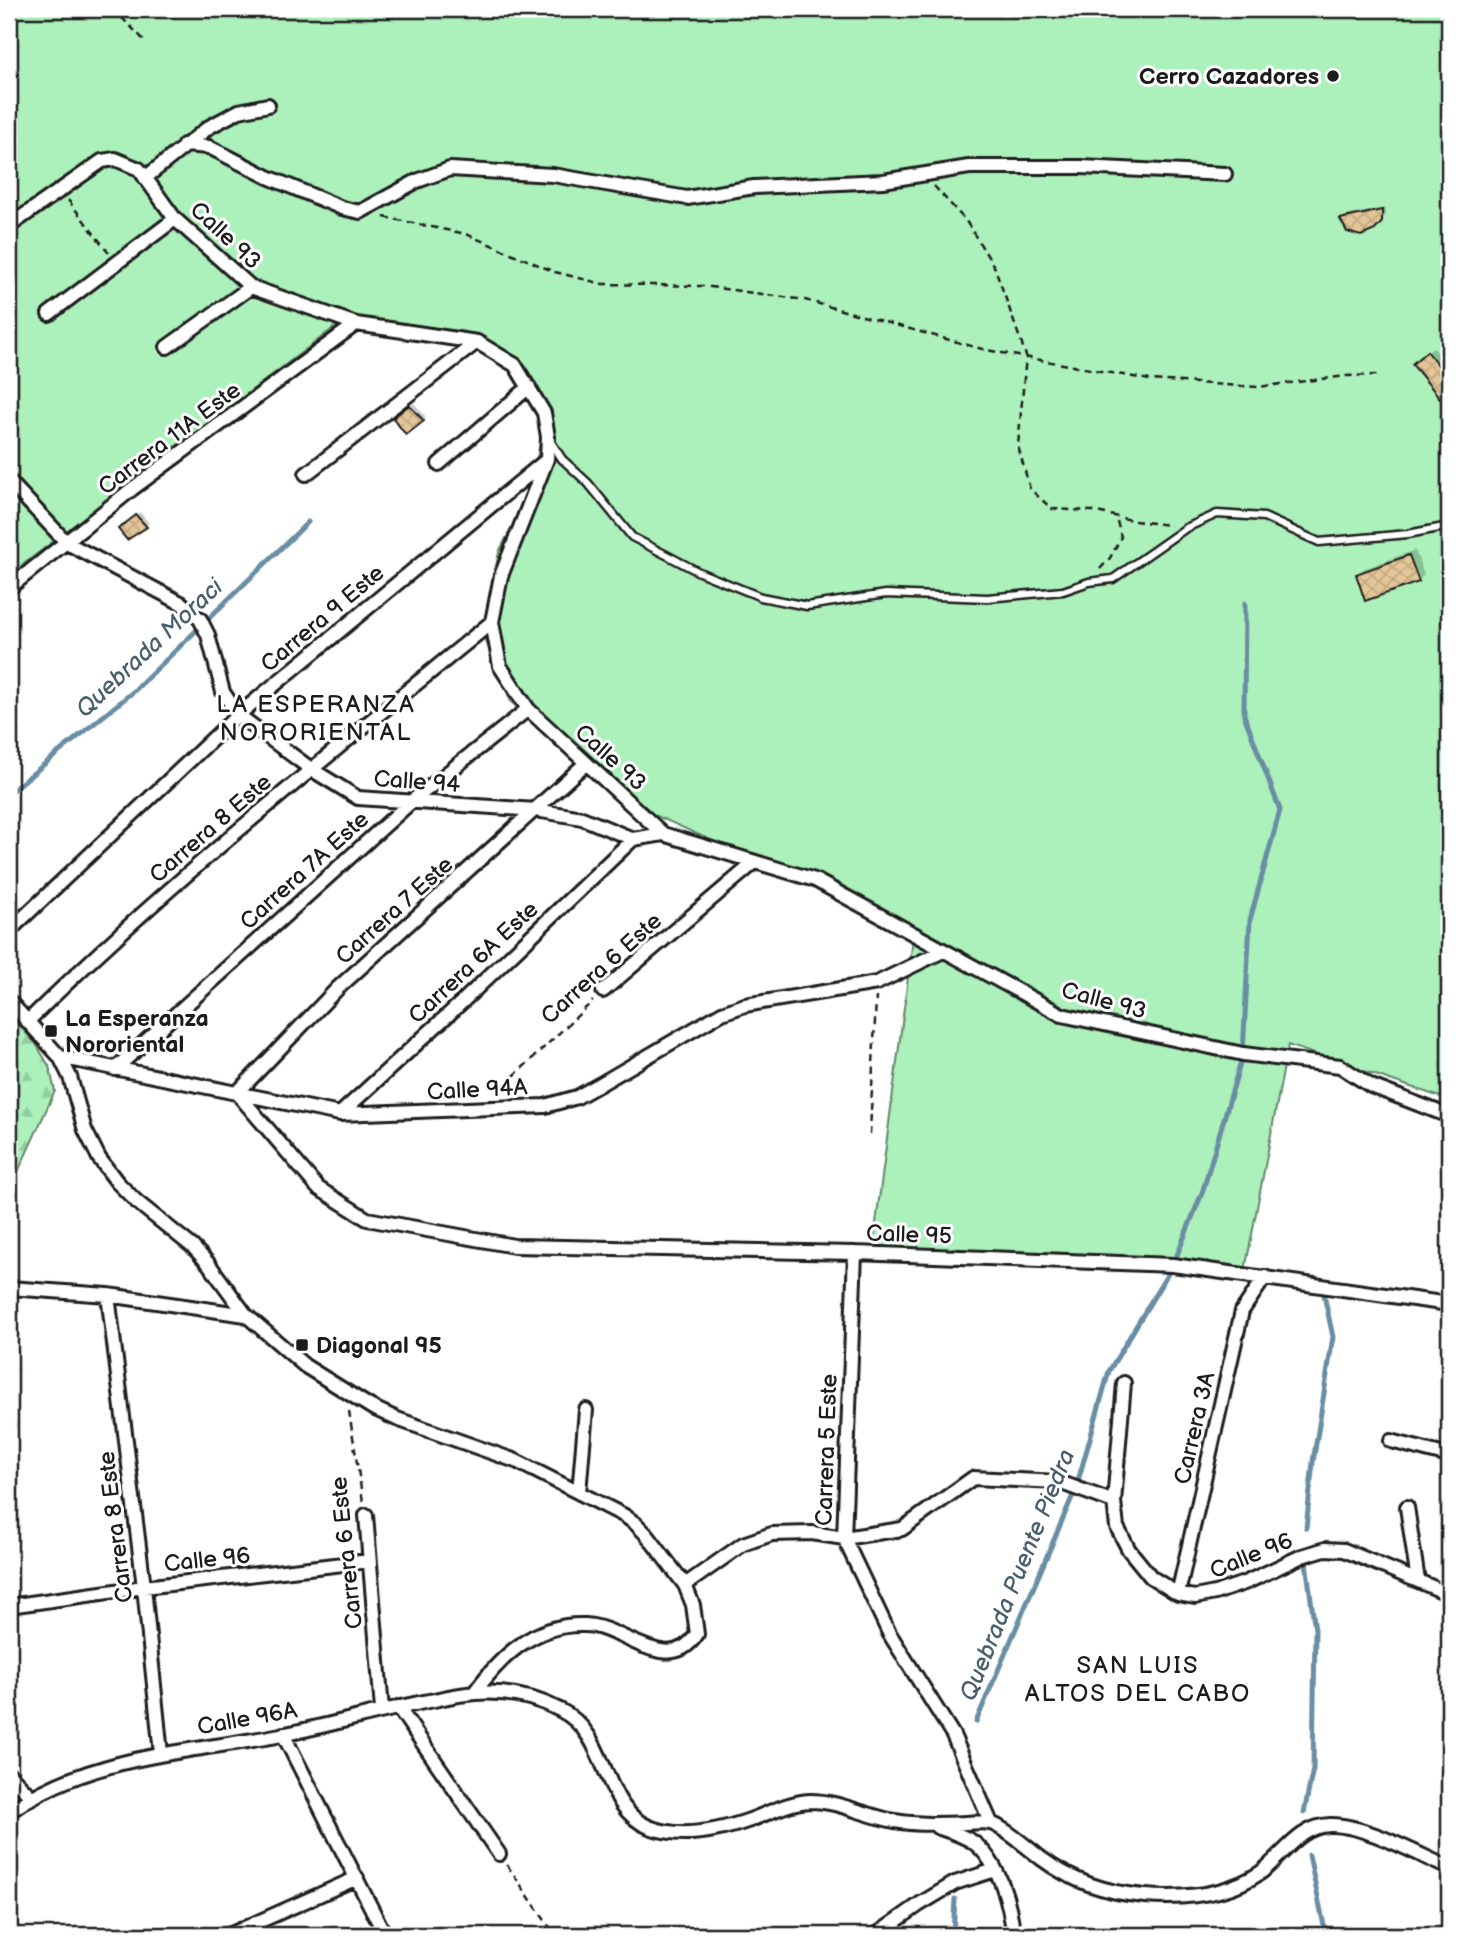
<svg xmlns="http://www.w3.org/2000/svg" width="1458" height="1944" font-family="'Balsamiq Sans',sans-serif">
<defs>
<pattern id="forest-firs" width="22" height="20" patternUnits="userSpaceOnUse" patternTransform="scale(1.75)"><rect width="22" height="20" fill="#acf0bb"/><path d="M5 1l3.5 6h-7zM16 11l3.5 6h-7z" fill="#93cda0"/></pattern>
<pattern id="building-cross-hatch" width="8" height="8" patternUnits="userSpaceOnUse" patternTransform="scale(1.75)"><rect width="8" height="8" fill="#e4c597"/><path d="M0 0l8 8M0 8l8-8" fill="none" stroke="#c3a982"/></pattern>
</defs>
<rect width="100%" height="100%" fill="#fff"/>
<filter id="ink" filterUnits="userSpaceOnUse"><feTurbulence type="fractalNoise" baseFrequency=".0143" numOctaves="2"/><feDisplacementMap in="SourceGraphic" scale="14" xChannelSelector="R" yChannelSelector="G"/><feConvolveMatrix kernelMatrix="1 2 1 2 8 2 1 2 1" color-interpolation-filters="sRGB"/></filter>
<g filter="url(#ink)">
<!-- forest -->
<path fill="url(#forest-firs)" stroke="#64866c" stroke-width="2" d="M9 1014 36 1044 49 1066 55 1091 11 1187 9 1186Z"/>
<!-- park -->
<path fill="#acf0bb" stroke="#64866c" stroke-width="2" d="M9 9H1449V1100L1288 1045 1244 1276 873 1246 914 931 650 813 566 753 511 702 482 632 499 552 530 491 544 424 518 366 462 332 389 321 339 324 9 575Z"/>
<!-- shadow -->
<path fill="#0003" d="M1385 208V216L1378 225 1342 219 1345 216Z
M1433 347 1449 367V407L1414 364Z
M414 403 426 417 423 420 399 414Z
M140 512 149 523 146 526 123 525Z
M1415 550 1424 575 1418 581 1358 575 1363 569Z"/>
<g fill="none" stroke-linecap="round" stroke-linejoin="round">
<!-- stream -->
<path stroke="#698da3" stroke-width="5" d="M9 793 134 691 308 522
M1306 1528 1313 1462 1333 1337 1323 1290
M976 1722 1076 1488 1109 1371 1173 1265 1202 1193 1243 1054 1250 920 1280 810 1244 715 1245 603
M1304 1813 1313 1769 1315 1630 1306 1562
M1309 1855 1326 1935
M953 1935 955 1899"/>
</g>
<!-- building -->
<path fill="url(#building-cross-hatch)" stroke="#1c1c1c" stroke-width="2" d="M1382 210V222L1375 230 1361 236 1347 232 1340 219Z
M1427 351 1449 379V409L1412 364Z
M409 405 424 421 406 435 393 418Z
M136 515 147 527 127 540 118 529Z
M1409 555 1419 582 1365 601 1356 574Z"/>
<g fill="none" stroke-linecap="round" stroke-linejoin="round">
<defs>
<path id="service" d="M549 439 562 459 588 483 632 537 699 572 761 597 807 606 886 594 987 598 1063 591 1089 582 1113 579 1186 528 1217 514 1264 517 1319 542 1408 534 1449 526"/>
<path id="minor" d="M184 145 209 147 268 177 342 208 360 212 417 181 450 169 553 175 687 198 754 187 883 181 969 167H1081L1225 174
M145 178 209 127 239 111 268 105
M9 226 102 161 115 159 139 169 175 219 251 287 356 324 477 342 515 365 544 413 548 437 547 459 501 576 492 622 500 666 528 709 663 834 815 880 1062 1015 1243 1054 1340 1066 1371 1086 1449 1116
M49 314 175 219
M167 347 251 287
M439 464 529 387
M306 474 477 342
M9 481 67 543 181 603 200 619 208 635 223 692 238 715 311 769 358 798 536 810 582 818 633 839 663 834
M9 588 132 489 356 324
M585 764 338 988 237 1093 318 1188 367 1219 514 1246 855 1253 1173 1265 1449 1304
M9 931 238 715 544 462
M603 991 755 862
M9 1001 60 1057 70 1077 85 1130 99 1158 117 1182 137 1202 193 1247 208 1263 246 1315 305 1366 371 1407 397 1419 516 1461 625 1516 636 1524 647 1535 685 1585 693 1605 697 1634C668 1678 623 1626 585 1625 535 1623 501 1656 474 1693
M28 1021C173 878 334 751 492 622
M60 1057 340 1114 545 1106 577 1097 602 1083 722 1013 745 1005 877 983 943 951
M115 1069 412 801 528 709
M340 1114 462 1002 633 839
M855 1253 844 1538 889 1633 953 1735 991 1823
M9 1288 108 1295 246 1315
M108 1295 144 1587 161 1754
M1124 1383 1114 1502 1117 1527 1129 1550 1151 1577 1178 1594 1195 1597 1215 1593 1247 1582 1302 1556 1325 1549 1344 1550 1449 1594
M1391 1441 1449 1456
M579 1493 586 1410
M1407 1507 1418 1581
M366 1515 382 1710
M685 1585 743 1544 772 1534 812 1533 844 1538 902 1529 973 1478 1059 1482 1114 1502
M1178 1594 1242 1311 1265 1277
M9 1606 144 1587 369 1561
M398 1707 499 1854
M283 1734 385 1935
M9 1774 31 1797
M9 1812C89 1755 188 1753 281 1735 331 1725 379 1711 429 1701 444 1698 460 1694 476 1693 505 1691 535 1697 560 1710 611 1735 600 1807 649 1827 680 1839 719 1831 750 1820 769 1813 789 1802 810 1801 840 1801 865 1816 895 1821 918 1825 942 1824 966 1823 973 1823 983 1821 990 1823 1003 1826 1030 1850 1042 1859 1073 1882 1106 1893 1145 1896 1184 1899 1227 1895 1260 1873 1283 1856 1299 1826 1330 1825 1363 1824 1417 1854 1449 1868
M937 1827C949 1831 963 1835 973 1842 999 1861 1011 1905 1013 1935
M229 1935 357 1878
M876 1935 920 1904 955 1883 995 1870"/>
</defs>
<!-- service casing -->
<use href="#service" stroke="#1c1c1c" stroke-width="11"/>
<!-- minor casing -->
<use href="#minor" stroke="#1c1c1c" stroke-width="18"/>
<!-- path -->
<path stroke="#1c1c1c" stroke-width="2.5" stroke-dasharray="7 5" stroke-linecap="butt" d="M113 9 145 41
M934 186 966 221 995 268 1026 356 1018 446 1030 489 1052 509 1093 511 1135 521 1170 525
M68 200 109 253
M384 217 466 234 555 272 603 284 703 286 805 300 986 350 1150 380 1258 387 1346 376 1377 375
M1100 569 1110 558 1121 537 1116 517
M496 1093 593 1001
M870 1134 876 997
M349 1411 363 1502
M507 1865 555 1935"/>
<!-- service -->
<use href="#service" stroke="#fff" stroke-width="6"/>
<!-- minor -->
<use href="#minor" stroke="#fff" stroke-width="12"/>
</g>
</g>
<!-- markers -->
<g fill="#1c1c1c" stroke="#fff" stroke-width="2.5">
<circle cx="1333" cy="76" r="7"/>
<rect x="44" y="1024" width="14" height="14" rx="3.5"/>
<rect x="295" y="1338" width="14" height="14" rx="3.5"/>
</g>
<g text-anchor="middle" stroke-width="6" stroke-linejoin="round" paint-order="stroke">
<!-- poi labels -->
<g font-size="23" font-weight="bold" fill="#1c1c1c" stroke="#fff" text-anchor="start">
<text x="1319" y="84" text-anchor="end">Cerro Cazadores</text>
<text x="65" y="1026">La Esperanza<tspan x="65" dy="26">Nororiental</tspan></text>
<text x="316" y="1353">Diagonal 95</text>
</g>
<!-- street labels -->
<g font-size="23" fill="#1c1c1c" stroke="#fff">
<text transform="translate(226 235) rotate(43)" y="8">Calle 93</text>
<text transform="translate(169 438) rotate(-37)" y="8">Carrera 11A Este</text>
<text transform="translate(322 618) rotate(-40)" y="8">Carrera 9 Este</text>
<text transform="translate(611 757) rotate(42)" y="8">Calle 93</text>
<text transform="translate(417 781) rotate(4)" y="8">Calle 94</text>
<text transform="translate(210 828) rotate(-41)" y="8">Carrera 8 Este</text>
<text transform="translate(304 870) rotate(-42)" y="8">Carrera 7A Este</text>
<text transform="translate(394 910) rotate(-42)" y="8">Carrera 7 Este</text>
<text transform="translate(473 962) rotate(-43)" y="8">Carrera 6A Este</text>
<text transform="translate(601 968) rotate(-42)" y="8">Carrera 6 Este</text>
<text transform="translate(1104 1000) rotate(15)" y="8">Calle 93</text>
<text transform="translate(477 1089) rotate(-3)" y="8">Calle 94A</text>
<text transform="translate(909 1234) rotate(2)" y="8">Calle 95</text>
<text transform="translate(1194 1428) rotate(-77)" y="8">Carrera 3A</text>
<text transform="translate(826 1450) rotate(-88)" y="8">Carrera 5 Este</text>
<text transform="translate(115 1527) rotate(-97)" y="8">Carrera 8 Este</text>
<text transform="translate(346 1553) rotate(-96)" y="8">Carrera 6 Este</text>
<text transform="translate(1251 1555) rotate(-22)" y="8">Calle 96</text>
<text transform="translate(207 1559) rotate(-6)" y="8">Calle 96</text>
<text transform="translate(247 1718) rotate(-10)" y="8">Calle 96A</text>
</g>
<!-- water labels -->
<g font-size="24" font-style="italic" fill="#495e6b" stroke="#fff">
<text transform="translate(149 648) rotate(-43)" y="8">Quebrada Moraci</text>
<text transform="translate(1017 1575) rotate(-68)" y="8">Quebrada Puente Piedra</text>
</g>
<!-- neighbourhood labels -->
<g font-size="24" letter-spacing="2" fill="#1c1c1c" stroke="#fff">
<text x="316" y="712">LA ESPERANZA<tspan x="316" dy="28">NORORIENTAL</tspan></text>
<text x="1138" y="1673">SAN LUIS<tspan x="1138" dy="28">ALTOS DEL CABO</tspan></text>
</g>
</g>
<!-- margin -->
<rect width="1458" height="1944" fill="none" stroke="#fff" stroke-width="35"/>
<rect x="18" y="18" width="1423" height="1909" fill="none" stroke="#1c1c1c" stroke-width="2.5" filter="url(#ink)"/>
</svg>
